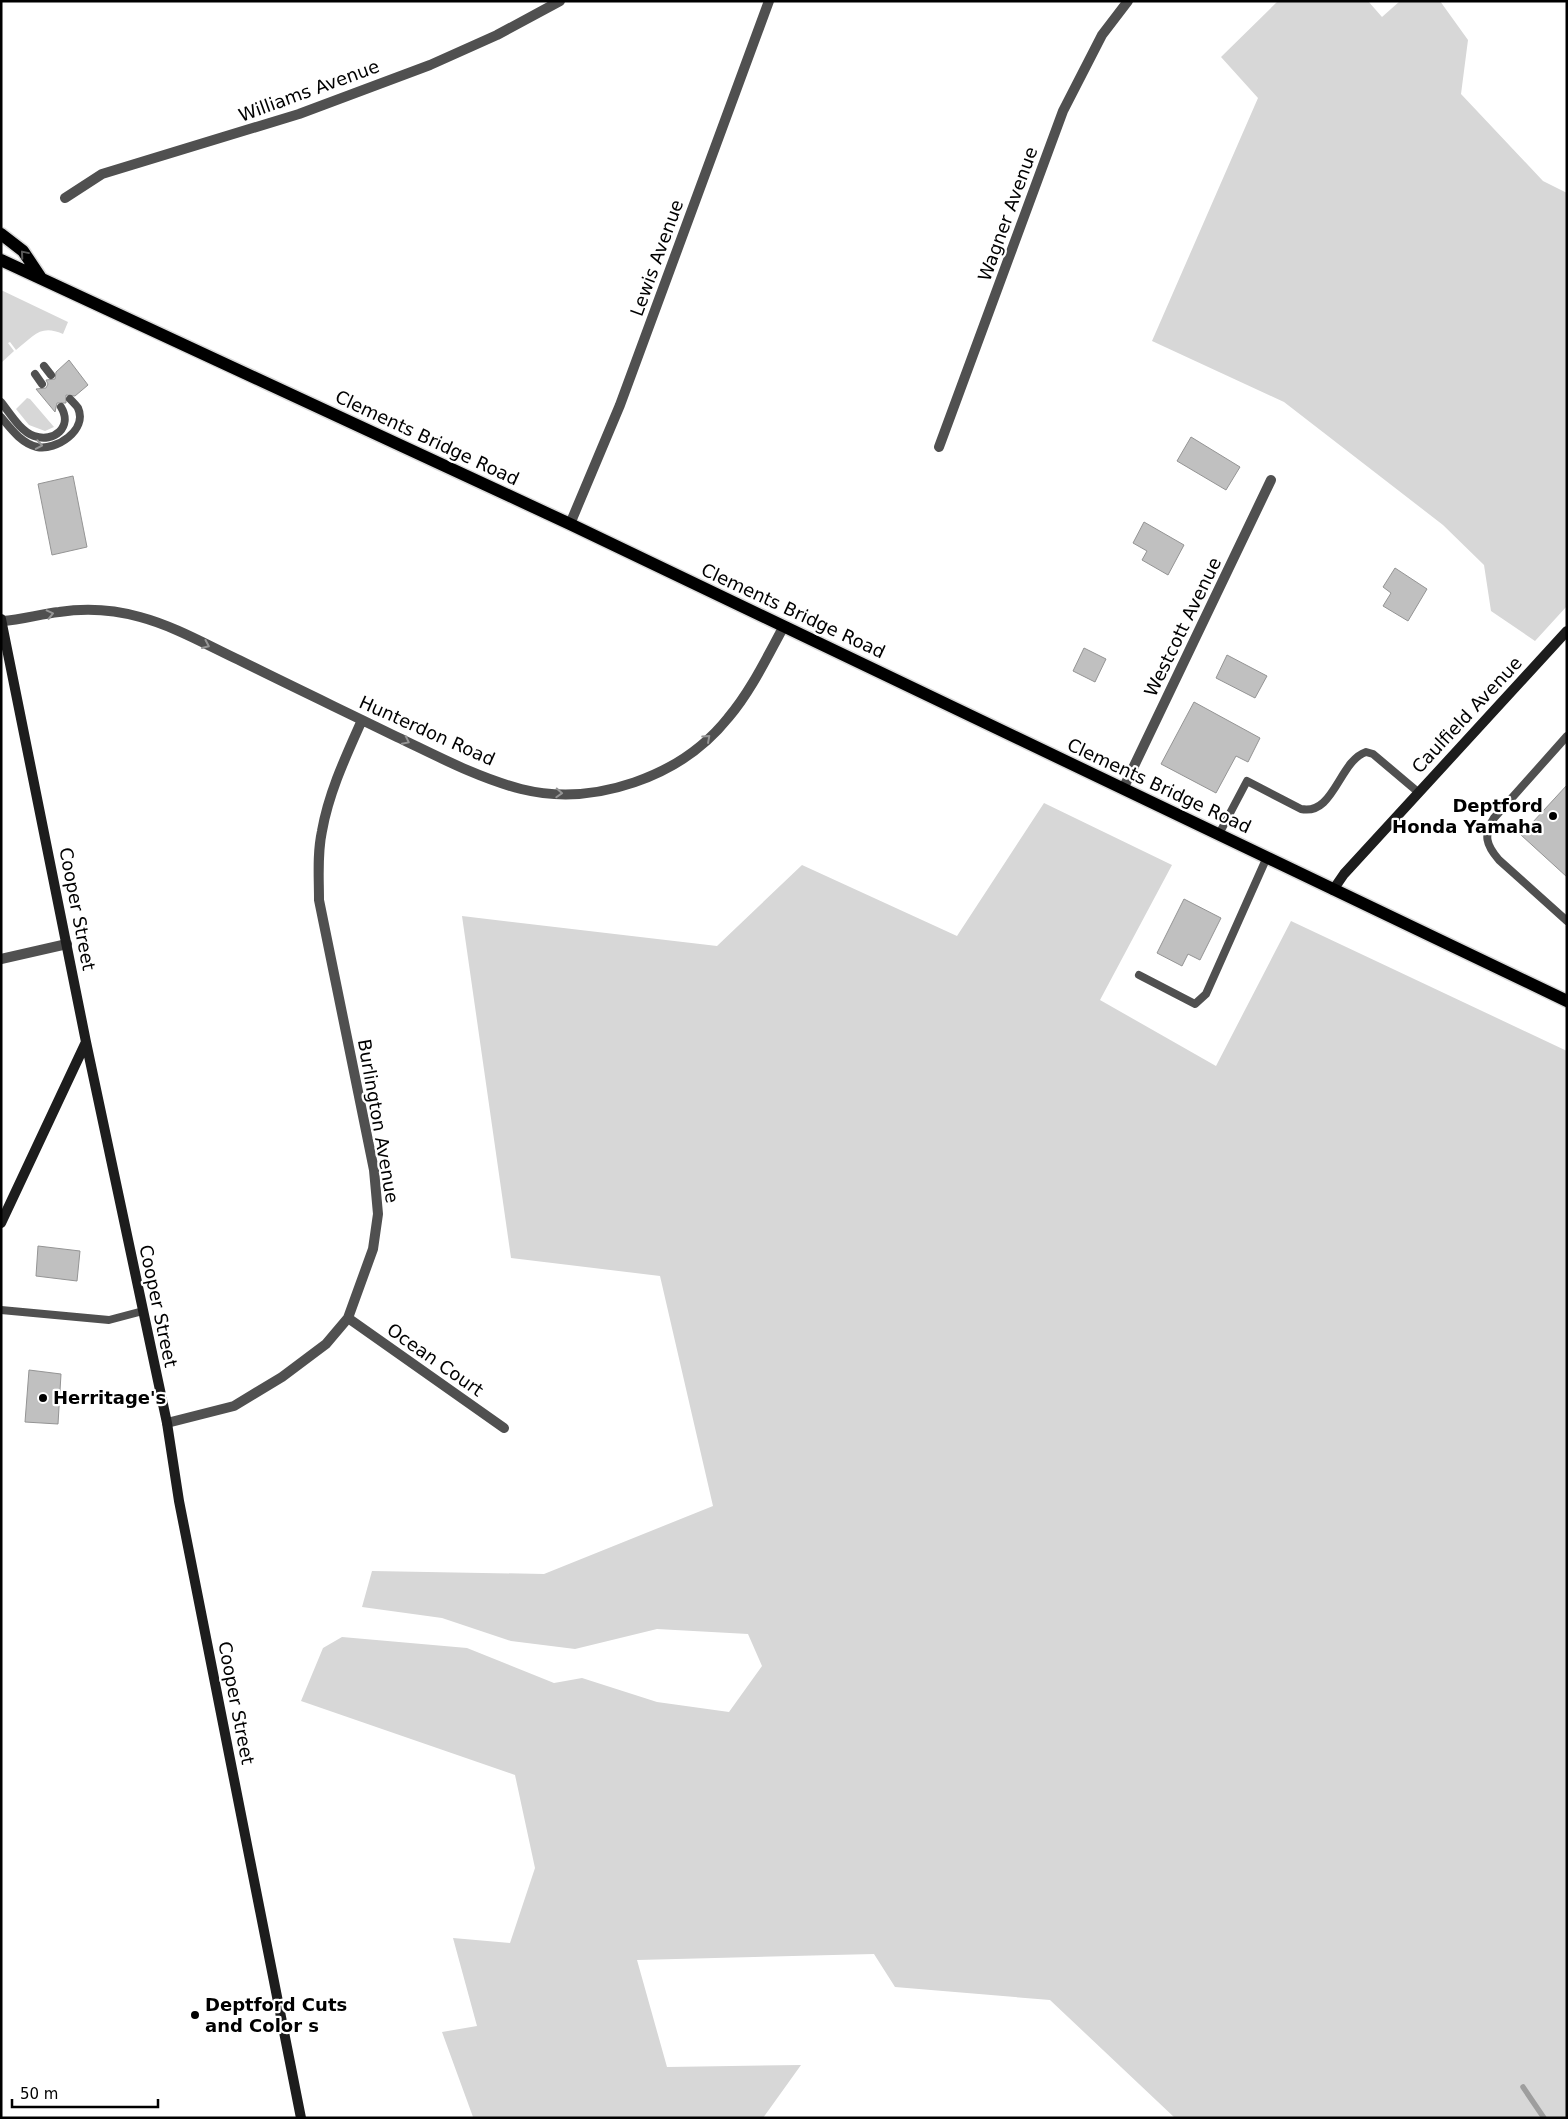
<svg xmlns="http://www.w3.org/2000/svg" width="1568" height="2119" font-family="'DejaVu Sans',sans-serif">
<rect width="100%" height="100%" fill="#fff"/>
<!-- green -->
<path fill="#d7d7d7" d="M1278 1H1368L1382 17 1400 1H1440L1468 40 1461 94 1543 181 1567 193V606L1535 641 1491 611 1484 565 1443 525 1284 402 1152 341 1258 98 1221 57Z
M1 290 68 322 63 334C40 324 34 336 16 350L10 342 8 343 14 351 1 363Z
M27 398 30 399 54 427 45 431 29 425 16 409Z
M1044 803 1172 865 1100 1000 1216 1066 1291 921 1567 1051V2118H1175L1050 2000 895 1987 874 1954 637 1960 667 2067 801 2065 763 2118H461L473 2117 442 2032 477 2026 453 1938 510 1943 535 1868 515 1775 301 1701 323 1648 342 1637 467 1648 554 1683 582 1678 657 1702 729 1712 762 1666 748 1634 657 1629 575 1649 511 1641 442 1618 362 1607 372 1571 544 1574 713 1506 660 1276 511 1258 462 916 717 946 802 865 957 936Z"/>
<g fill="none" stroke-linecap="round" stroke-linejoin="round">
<!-- stream -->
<path stroke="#9e9e9e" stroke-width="5.5" d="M1523 2087 1544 2118"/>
</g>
<!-- building -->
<path fill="#c0c0c0" stroke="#949494" d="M69 360 88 385 75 396 66 395V403H57L55 412 36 389 46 388 48 384 46 380 55 379 56 372Z
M1191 437 1240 467 1226 490 1177 461Z
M73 476 87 547 52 555 38 484Z
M1144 522 1184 545 1168 575 1142 560 1147 551 1133 543Z
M1395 568 1427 589 1408 621 1383 606 1391 593 1383 587Z
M1084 648 1106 659 1095 682 1073 671Z
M1227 655 1267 676 1255 698 1216 678Z
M1194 702 1260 738 1248 762 1236 756 1216 793 1161 764Z
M1567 785V877L1521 835Z
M1184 899 1221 918 1200 960 1188 954 1182 966 1157 953Z
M38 1246 80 1251 77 1281 36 1276Z
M29 1370 61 1374 58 1424 25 1422Z"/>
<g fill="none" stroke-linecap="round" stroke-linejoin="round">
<defs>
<path id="primary" d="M1 234 23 251 41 278
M1 260 570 524 1567 1001"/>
</defs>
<!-- primary casing -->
<use href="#primary" stroke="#dbdbdb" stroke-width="15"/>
<!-- lane -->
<path stroke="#505050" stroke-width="8" d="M44 366 51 375
M35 374 42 384
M1 402C10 413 20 431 34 436 54 443 73 427 61 407
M1 417C11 429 21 443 37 447 56 451 88 430 78 408 76 405 73 402 70 399
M1567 736 1494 818C1483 835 1486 845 1499 860L1567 921
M1219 834 1247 781 1301 809C1334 816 1339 761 1366 752L1373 754 1418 792
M1139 975 1195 1004 1206 994 1267 857
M1 1310 109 1320 143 1311"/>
<!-- street -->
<path stroke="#505050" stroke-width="10" d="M65 198 102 174 299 114 430 65 497 35 560 1
M939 447 1063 111 1102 35 1128 1
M570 524 620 405 769 1
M2 621C22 620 40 614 59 612 85 608 115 610 140 617 174 626 207 645 239 660 291 686 344 711 397 737 437 756 478 778 521 789 594 807 681 777 728 718 751 691 767 657 784 626
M1123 789 1271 480
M1 959 67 944
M348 1318 504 1428
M167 1423 234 1406 282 1377 326 1344 348 1318 373 1249 378 1214 374 1170 319 900C319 877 317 854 322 831 329 792 346 756 362 720"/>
<!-- secondary -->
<path stroke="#1d1d1d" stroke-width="10" d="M1 619 86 1042 167 1423 179 1501 301 2118
M1333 890 1344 874 1567 631
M1 1223 86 1042"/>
<!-- primary -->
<use href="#primary" stroke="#000" stroke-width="12"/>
</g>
<!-- one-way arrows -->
<defs><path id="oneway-chevron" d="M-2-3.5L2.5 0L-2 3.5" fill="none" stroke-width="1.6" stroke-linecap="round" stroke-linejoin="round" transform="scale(1.25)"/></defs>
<use stroke="#595959" href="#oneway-chevron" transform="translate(24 254) rotate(-130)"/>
<g stroke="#969696">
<use href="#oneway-chevron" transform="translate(39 445) rotate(10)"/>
<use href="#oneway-chevron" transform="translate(50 614) rotate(-13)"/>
<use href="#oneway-chevron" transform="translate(206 645) rotate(24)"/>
<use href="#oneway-chevron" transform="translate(707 738) rotate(-42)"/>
<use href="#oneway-chevron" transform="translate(406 741) rotate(26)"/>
<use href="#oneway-chevron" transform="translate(559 793) rotate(3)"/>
</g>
<!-- markers -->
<g fill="#000" stroke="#fff" stroke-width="2">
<circle cx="1553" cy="816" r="5"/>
<circle cx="43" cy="1398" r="5"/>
<circle cx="195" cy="2015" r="5"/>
</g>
<g text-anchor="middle" stroke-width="4.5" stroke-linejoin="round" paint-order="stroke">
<!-- street labels -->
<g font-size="18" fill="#000" stroke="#fff">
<text transform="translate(309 91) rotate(-20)" y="6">Williams Avenue</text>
<text transform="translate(1008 214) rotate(-70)" y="6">Wagner Avenue</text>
<text transform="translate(657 258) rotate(-70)" y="6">Lewis Avenue</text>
<text transform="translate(427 438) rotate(25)" y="6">Clements Bridge Road</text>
<text transform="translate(793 611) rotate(25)" y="6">Clements Bridge Road</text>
<text transform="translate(1183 627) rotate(-64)" y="6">Westcott Avenue</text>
<text transform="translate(1467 715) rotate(-47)" y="6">Caulfield Avenue</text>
<text transform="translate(427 731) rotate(24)" y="6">Hunterdon Road</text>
<text transform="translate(1159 786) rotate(25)" y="6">Clements Bridge Road</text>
<text transform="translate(77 909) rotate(79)" y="6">Cooper Street</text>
<text transform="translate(378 1121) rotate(80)" y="6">Burlington Avenue</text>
<text transform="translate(158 1306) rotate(78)" y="6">Cooper Street</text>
<text transform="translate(435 1360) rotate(35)" y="6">Ocean Court</text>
<text transform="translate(236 1703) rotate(79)" y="6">Cooper Street</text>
</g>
<!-- poi labels -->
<g font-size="18" font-weight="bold" fill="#000" stroke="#fff" text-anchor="start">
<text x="1543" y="812" text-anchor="end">Deptford<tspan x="1543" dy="21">Honda Yamaha</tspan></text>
<text x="53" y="1404">Herritage's</text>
<text x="205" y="2011">Deptford Cuts<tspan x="205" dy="21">and Color s</tspan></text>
</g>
</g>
<!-- border -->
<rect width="1568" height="2119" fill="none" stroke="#000000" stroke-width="5"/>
<!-- scale -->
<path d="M12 2099v8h146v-8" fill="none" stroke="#000000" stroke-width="2.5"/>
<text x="20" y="2099" font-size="15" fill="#000000" stroke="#ffffff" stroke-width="4" paint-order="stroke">50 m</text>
</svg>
